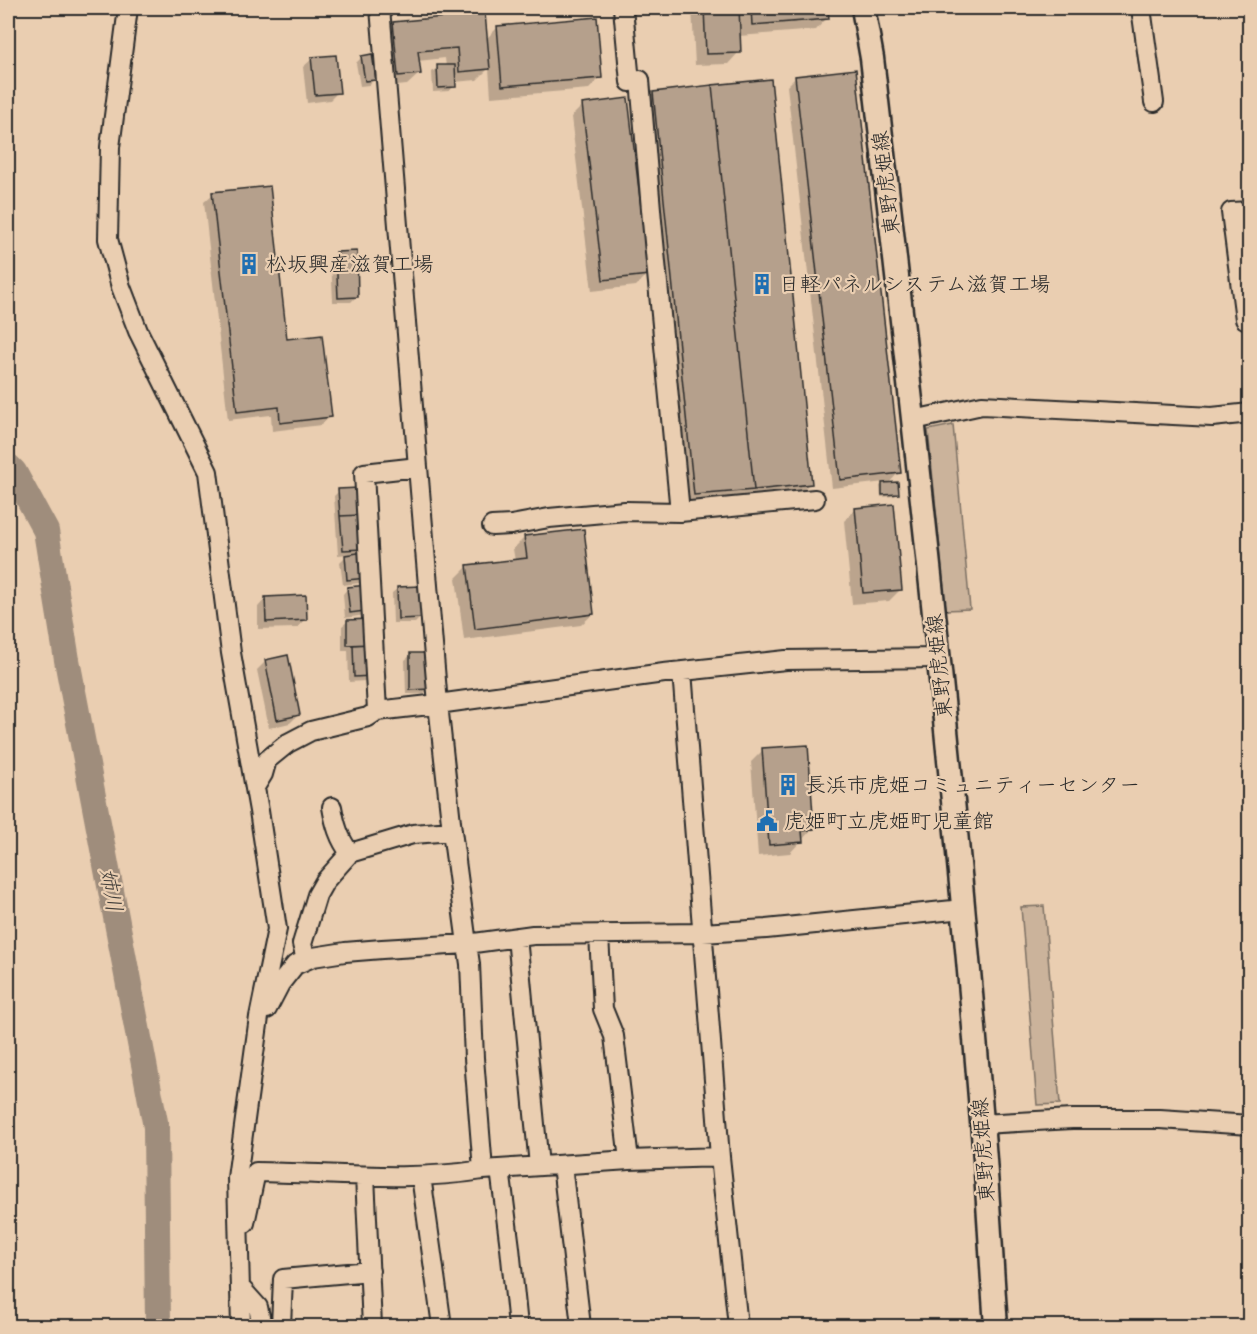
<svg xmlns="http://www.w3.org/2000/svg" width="1257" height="1334" font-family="'Gochi Hand','Klee One',sans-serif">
<rect width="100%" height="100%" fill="#eaceb1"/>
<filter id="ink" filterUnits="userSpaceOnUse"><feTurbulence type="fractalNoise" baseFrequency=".0167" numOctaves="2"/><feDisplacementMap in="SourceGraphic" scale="12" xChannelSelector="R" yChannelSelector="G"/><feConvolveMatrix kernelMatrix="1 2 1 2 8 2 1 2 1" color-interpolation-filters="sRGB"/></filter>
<g filter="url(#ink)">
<!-- green -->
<path fill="#cbb39b" stroke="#7b6f63" stroke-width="1.5" d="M953 425 970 609 946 610 928 430Z
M1044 906 1060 1104 1037 1105 1021 907Z"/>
<!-- shadow -->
<path fill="#0003" d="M692 8H826L827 18 816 30 739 36V52L728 64 695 65Z
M393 23 486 39 498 27 601 77 589 89 491 97 489 68 477 80 454 82 455 86 449 91 433 92 432 72 438 67H446L445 58 418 61 419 74 407 85 387 87 382 35Z
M362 57 374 79 369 85 360 86 356 63Z
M312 59 338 92 330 100 307 103 303 67Z
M796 77 899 472 888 484 897 494 895 496 881 497 880 486 885 482 832 488 787 86Z
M653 93 810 483 802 491 686 503 645 102Z
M583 105 648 274 636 286 592 291 571 117Z
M213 194 285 341 330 417 321 425 272 431 271 415 228 420 204 202Z
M337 254 357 296 351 302H333L331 259Z
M339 491 362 548 355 555 365 577 360 583 343 585 340 562 348 554 338 555 334 496Z
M855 510 901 589 889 601 852 604 844 521Z
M525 537 593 614 581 625 464 640 456 578 468 566 515 561 513 549Z
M367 586 365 615 345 618 343 594 348 588Z
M398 588 420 618 415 623H393L392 593Z
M266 598 305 619 297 628 258 629V607Z
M348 621H368L370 676 365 681 349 682 348 650H342V626Z
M411 655 429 689 423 694H406L405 660Z
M287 657 298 715 290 723 269 728 257 670 265 662Z
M763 750 813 828 790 853 758 856 751 762Z"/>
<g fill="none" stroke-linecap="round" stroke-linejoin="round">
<!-- river -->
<path stroke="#9f8d7c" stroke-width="26" d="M8 466 14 472 46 531 67 660 156 1127 158 1326"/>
</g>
<!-- building -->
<path fill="#b5a08c" stroke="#2b2b2b" stroke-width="1.5" d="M704 8H739L741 53 706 54Z
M751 8H828L829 19 752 25Z
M485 13 490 69 459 72 457 48 418 51 421 74 398 76 393 22Z
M597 17 602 78 502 86 497 26Z
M372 54 376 80 365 81 361 56Z
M336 55 340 93 315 95 311 57Z
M437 65H455L456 87 438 88Z
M856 69 901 473 840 480 795 76Z
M771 79 812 484 754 490 712 85Z
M712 85 754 490 694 495 653 92Z
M628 98 649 275 603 280 582 104Z
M270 186 287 339 322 335 332 417 280 423 279 407 237 412 212 192Z
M357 251 358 297 338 298 336 252Z
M898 482 899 494 882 495V483Z
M359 488 361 515 340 516 338 489Z
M894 504 902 590 863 593 855 508Z
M361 515 363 549 343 550 340 516Z
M584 529 594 614 475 629 467 565 527 558 524 536Z
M364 552 367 578 347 580 345 555Z
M369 585 372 610 350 613 347 587Z
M421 586 422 618 398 619 397 587Z
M306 595 307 620 266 622 265 597Z
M369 619 370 644 347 645V620Z
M370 644 372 676 354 677 353 645Z
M410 653H430V689L410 690Z
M288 655 300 715 277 720 265 660Z
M808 745 814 829 802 831 803 842 769 845 762 748Z"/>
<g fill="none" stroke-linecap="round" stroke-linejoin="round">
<defs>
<path id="minor" d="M128 8 110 147 108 239 121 287 138 331 208 472 231 653 259 811 277 929 259 1017 237 1178 241 1326
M623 8 630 82 640 80 652 221 680 512 815 499
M1141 8 1154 102
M1250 211 1231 212 1245 319 1250 318
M914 420 982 405 1212 417 1250 413
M492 526 511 525 549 518 625 511 680 512
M682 671 720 1157 738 1326
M377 711 438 704 418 467
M255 787 263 774 267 760 288 743 311 731 368 717 377 711 364 473 418 467 380 8
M332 807C335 824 339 839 350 853L413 834 452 831
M599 935 603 1009 614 1036 629 1160
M517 937 539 1166
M306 960 302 944 317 895 325 881 350 853
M267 1009 280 984 295 965 313 957 345 952 382 949 467 944 533 935 702 933 766 929 963 909
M982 1124 1072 1119H1160L1250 1125
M720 1157 629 1160 483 1170 474 1058 470 964 467 944 452 831 438 704 664 673 786 660 938 658
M562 1165 581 1326
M500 1169 510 1248 518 1326
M365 1176 372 1326
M421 1176 442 1326
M245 1223 256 1172C332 1173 408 1182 483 1170
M240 1287 258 1307 262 1326
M281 1326 283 1279 370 1271"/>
<path id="major" d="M863 8 872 58C913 412 953 767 982 1122 988 1190 991 1258 996 1326"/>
</defs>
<!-- minor casing -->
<use href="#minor" stroke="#2b2b2b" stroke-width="22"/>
<!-- major casing -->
<use href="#major" stroke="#2b2b2b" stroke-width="27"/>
<!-- minor -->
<use href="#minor" stroke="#eaceb1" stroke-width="18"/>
<!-- major -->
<use href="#major" stroke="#eaceb1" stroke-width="22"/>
</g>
</g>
<!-- icons -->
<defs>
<symbol id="building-bare" viewBox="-9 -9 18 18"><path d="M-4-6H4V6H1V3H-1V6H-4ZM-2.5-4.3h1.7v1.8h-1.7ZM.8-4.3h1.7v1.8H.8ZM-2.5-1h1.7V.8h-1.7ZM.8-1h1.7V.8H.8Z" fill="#1f6fb2" stroke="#eaceb1" stroke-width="2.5" paint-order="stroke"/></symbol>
<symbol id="civic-bare" viewBox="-9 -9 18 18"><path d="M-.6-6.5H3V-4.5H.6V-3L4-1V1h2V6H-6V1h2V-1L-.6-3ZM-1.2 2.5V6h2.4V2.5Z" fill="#1f6fb2" stroke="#eaceb1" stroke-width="2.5" paint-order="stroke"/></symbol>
</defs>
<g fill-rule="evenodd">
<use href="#building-bare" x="234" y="249" width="30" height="30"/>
<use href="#building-bare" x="747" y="269" width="30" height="30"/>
<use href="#building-bare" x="773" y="770" width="30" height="30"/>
<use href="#civic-bare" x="752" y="806" width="30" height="30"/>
</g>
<g text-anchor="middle" stroke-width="4.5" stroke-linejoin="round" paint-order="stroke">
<!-- street labels -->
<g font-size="21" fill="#2b2b2b" stroke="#eaceb1">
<text transform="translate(886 183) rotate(-97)" y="7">東野虎姫線</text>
<text transform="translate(939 666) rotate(-96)" y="7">東野虎姫線</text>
<text transform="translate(983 1150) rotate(-94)" y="7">東野虎姫線</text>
</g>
<!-- poi labels -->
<g font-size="21" fill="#2b2b2b" stroke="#eaceb1" text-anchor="start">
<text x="266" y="271">松坂興産滋賀工場</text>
<text x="779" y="291">日軽パネルシステム滋賀工場</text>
<text x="805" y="792">長浜市虎姫コミュニティーセンター</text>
<text x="784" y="828">虎姫町立虎姫町児童館</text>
</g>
<!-- water labels -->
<g font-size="22" font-style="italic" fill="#423f3b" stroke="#eaceb1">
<text transform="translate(112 890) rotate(80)" y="8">姉川</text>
</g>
</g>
<!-- margin -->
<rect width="1257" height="1334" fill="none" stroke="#eaceb1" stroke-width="30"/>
<rect x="15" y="15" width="1227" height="1304" fill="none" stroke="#2b2b2b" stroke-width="2" filter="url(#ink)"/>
</svg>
